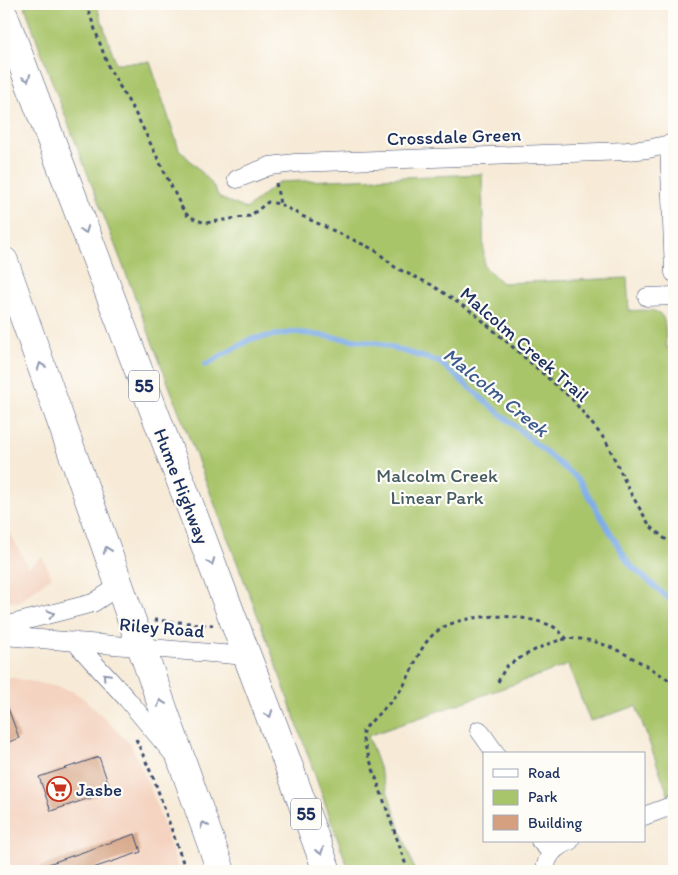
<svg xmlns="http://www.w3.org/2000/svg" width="678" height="875" font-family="Itim,sans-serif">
<rect width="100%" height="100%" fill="#fdfcf7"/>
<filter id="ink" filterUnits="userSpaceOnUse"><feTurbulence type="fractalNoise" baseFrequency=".02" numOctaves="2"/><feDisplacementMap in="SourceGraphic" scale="10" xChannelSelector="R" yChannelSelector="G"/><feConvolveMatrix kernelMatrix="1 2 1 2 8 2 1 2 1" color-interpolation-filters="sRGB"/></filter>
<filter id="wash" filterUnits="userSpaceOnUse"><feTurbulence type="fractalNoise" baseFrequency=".0096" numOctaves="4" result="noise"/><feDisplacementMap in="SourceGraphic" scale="20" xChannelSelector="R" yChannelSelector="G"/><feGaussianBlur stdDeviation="1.12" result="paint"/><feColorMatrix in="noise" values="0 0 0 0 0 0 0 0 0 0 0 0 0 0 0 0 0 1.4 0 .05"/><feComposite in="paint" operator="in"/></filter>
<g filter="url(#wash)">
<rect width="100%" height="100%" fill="#f7ebd8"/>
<!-- built -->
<path fill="#f4d3c0" d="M4 525 10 533 28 567 42 557 52 577 18 602 4 601Z
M4 676 59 687 72 691 83 698 92 706 131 745 152 792 179 871H4Z"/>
<!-- green -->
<path fill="#a9c56b" stroke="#627a64" d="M24 4H96L116 63 150 62 179 149 210 181 220 198 246 209 279 182 482 174 484 266 502 283 627 278 629 311C666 308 665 312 666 347H674V796L669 797 636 706 590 721 568 665 368 736 415 871H349L270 648 48 71Z"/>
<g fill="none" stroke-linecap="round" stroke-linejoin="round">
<!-- stream -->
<path stroke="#7dace7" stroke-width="5.5" d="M205 365 251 339 295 332 377 343 439 362 580 481 629 564 674 603"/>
</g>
<g id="blocks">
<!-- building -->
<path fill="#d4a080" d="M5 700 19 738 4 744V701Z
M99 757 111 791 51 811 39 777Z
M135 834 141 852 84 871H34V869Z"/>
</g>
</g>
<g filter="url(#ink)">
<use href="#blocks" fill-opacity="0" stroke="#3c4b70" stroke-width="1"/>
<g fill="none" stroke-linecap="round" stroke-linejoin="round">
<defs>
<path id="minor" d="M669 144 674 273
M237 179 270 166 295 163 627 151 648 149 674 143
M647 297 674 296
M4 626 93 603 119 586
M4 636 247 656
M74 641 127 699 173 754
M479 730 496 754
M644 816 674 805
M540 841 552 853
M545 871C546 856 556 846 570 841"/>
<path id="trunk" d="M4 16 285 756 327 871
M4 261 221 871"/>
</defs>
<!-- minor casing -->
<use href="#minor" stroke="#3c4b70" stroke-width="19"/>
<!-- trunk casing -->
<use href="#trunk" stroke="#3c4b70" stroke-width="29"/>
<!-- path -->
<path stroke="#3c4b70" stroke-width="3" stroke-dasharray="4 4" stroke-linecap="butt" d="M86 4 108 66 138 118 182 208 188 216 205 223 250 216 268 202 280 204 302 216 375 250 396 268 432 285 475 314 572 399 606 441 630 492 650 526 671 544H674
M276 183 280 204
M154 620 213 625
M498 682 505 668 508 665C524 656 543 644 561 640 596 631 645 665 674 683
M136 739 155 782 186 871
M408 871 363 740V731C374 717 388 706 399 692 414 673 416 649 435 633 461 611 522 613 552 626 558 629 562 634 567 639"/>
<!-- minor -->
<use href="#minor" stroke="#fff" stroke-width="18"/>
<!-- trunk -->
<use href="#trunk" stroke="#fff" stroke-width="28"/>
</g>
<!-- one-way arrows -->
<defs><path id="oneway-chevron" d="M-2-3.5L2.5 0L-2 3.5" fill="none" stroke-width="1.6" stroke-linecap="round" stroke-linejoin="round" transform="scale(1.25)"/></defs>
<g stroke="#8d97ae">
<use href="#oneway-chevron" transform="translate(27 78) rotate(69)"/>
<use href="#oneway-chevron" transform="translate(85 230) rotate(69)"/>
<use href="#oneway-chevron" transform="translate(41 366) rotate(-110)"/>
<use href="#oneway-chevron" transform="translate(107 550) rotate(-110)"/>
<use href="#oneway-chevron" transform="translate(211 562) rotate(69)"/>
<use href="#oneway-chevron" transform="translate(51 614) rotate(-14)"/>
<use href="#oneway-chevron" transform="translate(106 676) rotate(-133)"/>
<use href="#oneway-chevron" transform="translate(161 703) rotate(-110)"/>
<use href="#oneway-chevron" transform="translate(269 714) rotate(69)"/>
<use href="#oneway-chevron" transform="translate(204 825) rotate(-110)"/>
<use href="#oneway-chevron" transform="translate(320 851) rotate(70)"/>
</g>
</g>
<!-- icons -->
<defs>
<symbol id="supermarket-ring" viewBox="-11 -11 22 22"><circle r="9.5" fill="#fdfcf7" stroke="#c8321e" stroke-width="1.5"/><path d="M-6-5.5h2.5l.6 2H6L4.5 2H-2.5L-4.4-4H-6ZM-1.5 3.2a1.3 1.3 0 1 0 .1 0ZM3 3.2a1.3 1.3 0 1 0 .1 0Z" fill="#c8321e"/></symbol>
</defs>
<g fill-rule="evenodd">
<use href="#supermarket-ring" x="45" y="775" width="28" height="28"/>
</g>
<g text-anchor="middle" stroke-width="4.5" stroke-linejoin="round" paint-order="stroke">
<!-- shield labels -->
<g fill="#fdfcf7" stroke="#5f6c8c" stroke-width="1">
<rect x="129" y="370.5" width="30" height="31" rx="4"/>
<rect x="291" y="798.5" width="30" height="31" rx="4"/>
</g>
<g font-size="18" font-weight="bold" fill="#1b2f5e">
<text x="144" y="392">55</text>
<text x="306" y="820">55</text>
</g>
<!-- street labels -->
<g font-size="19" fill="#1b2f5e" stroke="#fdfcf7">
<text transform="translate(454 136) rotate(-2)" y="7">Crossdale Green</text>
<text transform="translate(525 344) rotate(41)" y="7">Malcolm Creek Trail</text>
<text transform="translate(182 486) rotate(69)" y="7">Hume Highway</text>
<text transform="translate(162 627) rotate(5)" y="7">Riley Road</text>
</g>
<!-- park labels -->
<g font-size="19" fill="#465c62" stroke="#fdfcf7">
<text x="437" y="482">Malcolm Creek<tspan x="437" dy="22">Linear Park</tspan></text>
</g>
<!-- poi labels -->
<g font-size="19" fill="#1b2f5e" stroke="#fdfcf7" text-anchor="start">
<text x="76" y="796">Jasbe</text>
</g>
<!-- water labels -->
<g font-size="20" font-style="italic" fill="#3d5b8e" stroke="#fdfcf7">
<text transform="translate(496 392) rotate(39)" y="7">Malcolm Creek</text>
</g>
</g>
<!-- margin -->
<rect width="678" height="875" fill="none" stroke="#fdfcf7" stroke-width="20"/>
<!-- legend -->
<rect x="483" y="752" width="162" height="90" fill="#fdfcf7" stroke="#a3aaba"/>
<rect x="493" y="769" width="25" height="8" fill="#ffffff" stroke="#a3aaba"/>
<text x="528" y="778" font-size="15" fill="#1b2f5e">Road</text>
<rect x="493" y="790" width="25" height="15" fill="#a9c56b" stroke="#a3aaba"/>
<text x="528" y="802" font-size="15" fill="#1b2f5e">Park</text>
<rect x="493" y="815" width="25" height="15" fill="#d4a080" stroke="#a3aaba"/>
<text x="528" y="828" font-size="15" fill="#1b2f5e">Building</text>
</svg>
